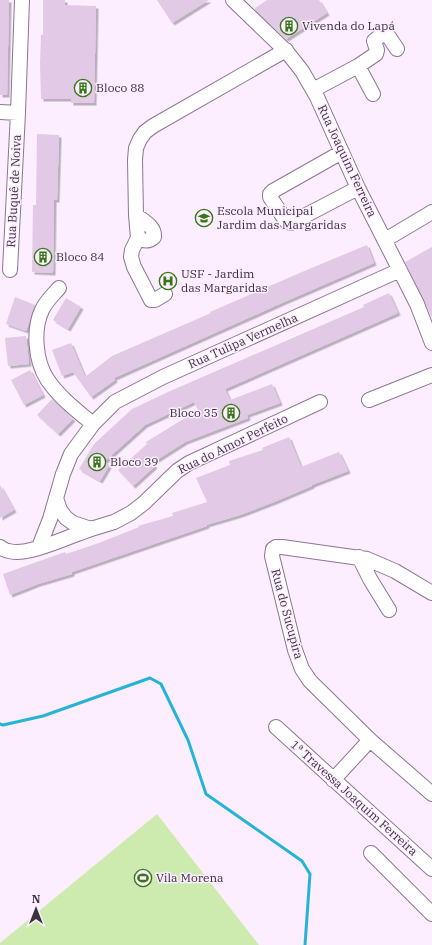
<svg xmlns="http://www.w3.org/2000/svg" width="432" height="945" font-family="'IBM Plex Serif',serif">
<defs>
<filter id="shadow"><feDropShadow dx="2.5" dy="2.5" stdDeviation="0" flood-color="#0004"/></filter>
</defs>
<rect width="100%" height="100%" fill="#fcedff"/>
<!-- green -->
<path fill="#ceebaf" d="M157 814 259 945H0V943Z"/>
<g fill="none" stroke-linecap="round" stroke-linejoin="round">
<!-- stream -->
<path stroke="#25b4d7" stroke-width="3" d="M0 724 3 725 43 716 150 678 161 684 188 740 206 794 302 861 310 874 305 945"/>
</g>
<!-- building -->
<path fill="#e2c9e6" filter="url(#shadow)" d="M0 0H9L7 95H0Z
M43 0H65V5L96 6 94 103H71V99H41L40 64 41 35H43Z
M157 0H209L172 23Z
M267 0H319L327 13 286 39 255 10V8Z
M37 134 59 135 57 200H54L53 273 32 272 33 205H36Z
M367 245 374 263 284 302 114 378 115 380 91 397 73 372 62 376 52 350 71 343 85 377 112 356 211 313 210 312 302 272Z
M432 247V318L405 262Z
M389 293 398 313 225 389 230 400 272 384 280 403 247 415 248 418 185 442 152 463 155 466 133 486 118 470 147 444 146 442 198 410 194 402 145 425 105 461 109 466 100 481 79 469 94 444 132 409 168 392 364 307 363 305Z
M15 297 35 305 26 331 6 324Z
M66 298 81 307 68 329 53 320Z
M26 336 29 364 8 366 5 338Z
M30 370 43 395 24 405 11 380Z
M52 399 73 419 58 434 37 415Z
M289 437 301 467 339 452 348 471 312 485V486L274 502 240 515 206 525 207 526 72 572V574L38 584 10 595 3 574 65 552 66 554 99 543 139 527 138 526 173 516 172 513 207 502 196 478 230 465 229 461 263 450 262 448Z
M0 485 14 510 0 518Z"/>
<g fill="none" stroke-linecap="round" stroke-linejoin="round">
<defs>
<path id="minor" d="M233 0 287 52 302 71 317 97 358 188 417 304 432 343
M358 66 373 94
M313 90 358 66 376 54 377 50 374 41 380 36 387 34 397 49
M0 112 18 113
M342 152 273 191 270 194V197L286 221 291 223 358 188
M136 215C143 221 155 226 154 237 149 242 144 241 138 238
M385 240 432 212
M10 270 18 113 22 0
M59 288C53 295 46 301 42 310 33 329 35 360 47 379 59 397 76 410 93 424
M165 294 155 300H151L134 267 131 257 132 250 138 238 136 215 135 160 136 148 140 139 145 132 153 126 286 50
M369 400 432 375
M56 498 60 510 66 518 73 523 91 529 114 522 131 513 144 503 177 471 189 463 320 402
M0 547C3 549 6 551 9 551 27 557 72 535 91 529
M39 547 50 519 63 474 71 454 93 424 115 402 163 377 400 270
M359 557 370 579 389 610
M276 727 432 869
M370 740 432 794
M333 780 370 740 310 681 302 669 295 650 272 556 273 549 276 547H282L367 559 395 571 432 593
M371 853 432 914"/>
</defs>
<!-- minor casing -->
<use href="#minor" stroke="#8c7691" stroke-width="16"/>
<!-- minor -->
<use href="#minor" stroke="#fff" stroke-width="14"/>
</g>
<!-- icons -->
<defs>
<symbol id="building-ring" viewBox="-11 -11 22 22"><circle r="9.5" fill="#fcedff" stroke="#367716" stroke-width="1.5"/><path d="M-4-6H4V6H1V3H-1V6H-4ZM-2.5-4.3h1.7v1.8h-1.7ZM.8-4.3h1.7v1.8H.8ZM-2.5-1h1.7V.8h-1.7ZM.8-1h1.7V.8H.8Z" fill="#367716"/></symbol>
<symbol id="school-ring" viewBox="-11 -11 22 22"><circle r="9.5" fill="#fcedff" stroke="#367716" stroke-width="1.5"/><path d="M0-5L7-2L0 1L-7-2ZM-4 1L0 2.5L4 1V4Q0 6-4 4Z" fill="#367716"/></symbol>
<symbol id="hospital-ring" viewBox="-11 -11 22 22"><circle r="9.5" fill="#fcedff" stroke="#367716" stroke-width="1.5"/><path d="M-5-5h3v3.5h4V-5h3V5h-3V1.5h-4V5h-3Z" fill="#367716"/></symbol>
<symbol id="stadium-ring" viewBox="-11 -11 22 22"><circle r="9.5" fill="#fcedff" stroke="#367716" stroke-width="1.5"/><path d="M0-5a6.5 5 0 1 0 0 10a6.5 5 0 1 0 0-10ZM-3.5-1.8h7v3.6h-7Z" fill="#367716"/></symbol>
</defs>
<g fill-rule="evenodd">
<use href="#building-ring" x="279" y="16" width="20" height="20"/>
<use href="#building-ring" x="73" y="78" width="20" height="20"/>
<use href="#school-ring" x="194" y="208" width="20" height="20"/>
<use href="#building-ring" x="33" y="247" width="20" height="20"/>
<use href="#hospital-ring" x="158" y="271" width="20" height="20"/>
<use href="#building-ring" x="221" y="403" width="20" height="20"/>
<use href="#building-ring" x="87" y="452" width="20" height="20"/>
<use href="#stadium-ring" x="133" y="868" width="20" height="20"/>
</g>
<g text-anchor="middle" stroke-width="3" stroke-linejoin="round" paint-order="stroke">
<!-- poi labels -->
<g font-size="12" fill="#3b323d" stroke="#fcedff" text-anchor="start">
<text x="302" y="30">Vivenda do Lapá</text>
<text x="96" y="92">Bloco 88</text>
<text x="217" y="215">Escola Municipal<tspan x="217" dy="14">Jardim das Margaridas</tspan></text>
<text x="56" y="261">Bloco 84</text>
<text x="181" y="278">USF - Jardim<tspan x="181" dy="14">das Margaridas</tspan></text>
<text x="218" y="417" text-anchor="end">Bloco 35</text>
<text x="110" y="466">Bloco 39</text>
<text x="156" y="882">Vila Morena</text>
</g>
<!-- street labels -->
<g font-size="12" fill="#3b323d" stroke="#fcedff">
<text transform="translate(347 161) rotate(65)" y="4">Rua Joaquim Ferreira</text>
<text transform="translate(14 191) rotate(-87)" y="4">Rua Buquê de Noiva</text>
<text transform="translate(243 341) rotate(-24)" y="4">Rua Tulipa Vermelha</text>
<text transform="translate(233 444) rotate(-26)" y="4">Rua do Amor Perfeito</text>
<text transform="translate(287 614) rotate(75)" y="4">Rua do Sucupira</text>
<text transform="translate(354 798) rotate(42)" y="4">1ª Travessa Joaquim Ferreira</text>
</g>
</g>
<!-- north arrow -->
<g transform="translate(36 909)" stroke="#fcedff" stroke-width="3" paint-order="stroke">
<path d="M0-3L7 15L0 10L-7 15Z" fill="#3b323d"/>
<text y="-6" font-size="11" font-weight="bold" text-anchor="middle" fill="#3b323d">N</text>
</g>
</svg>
